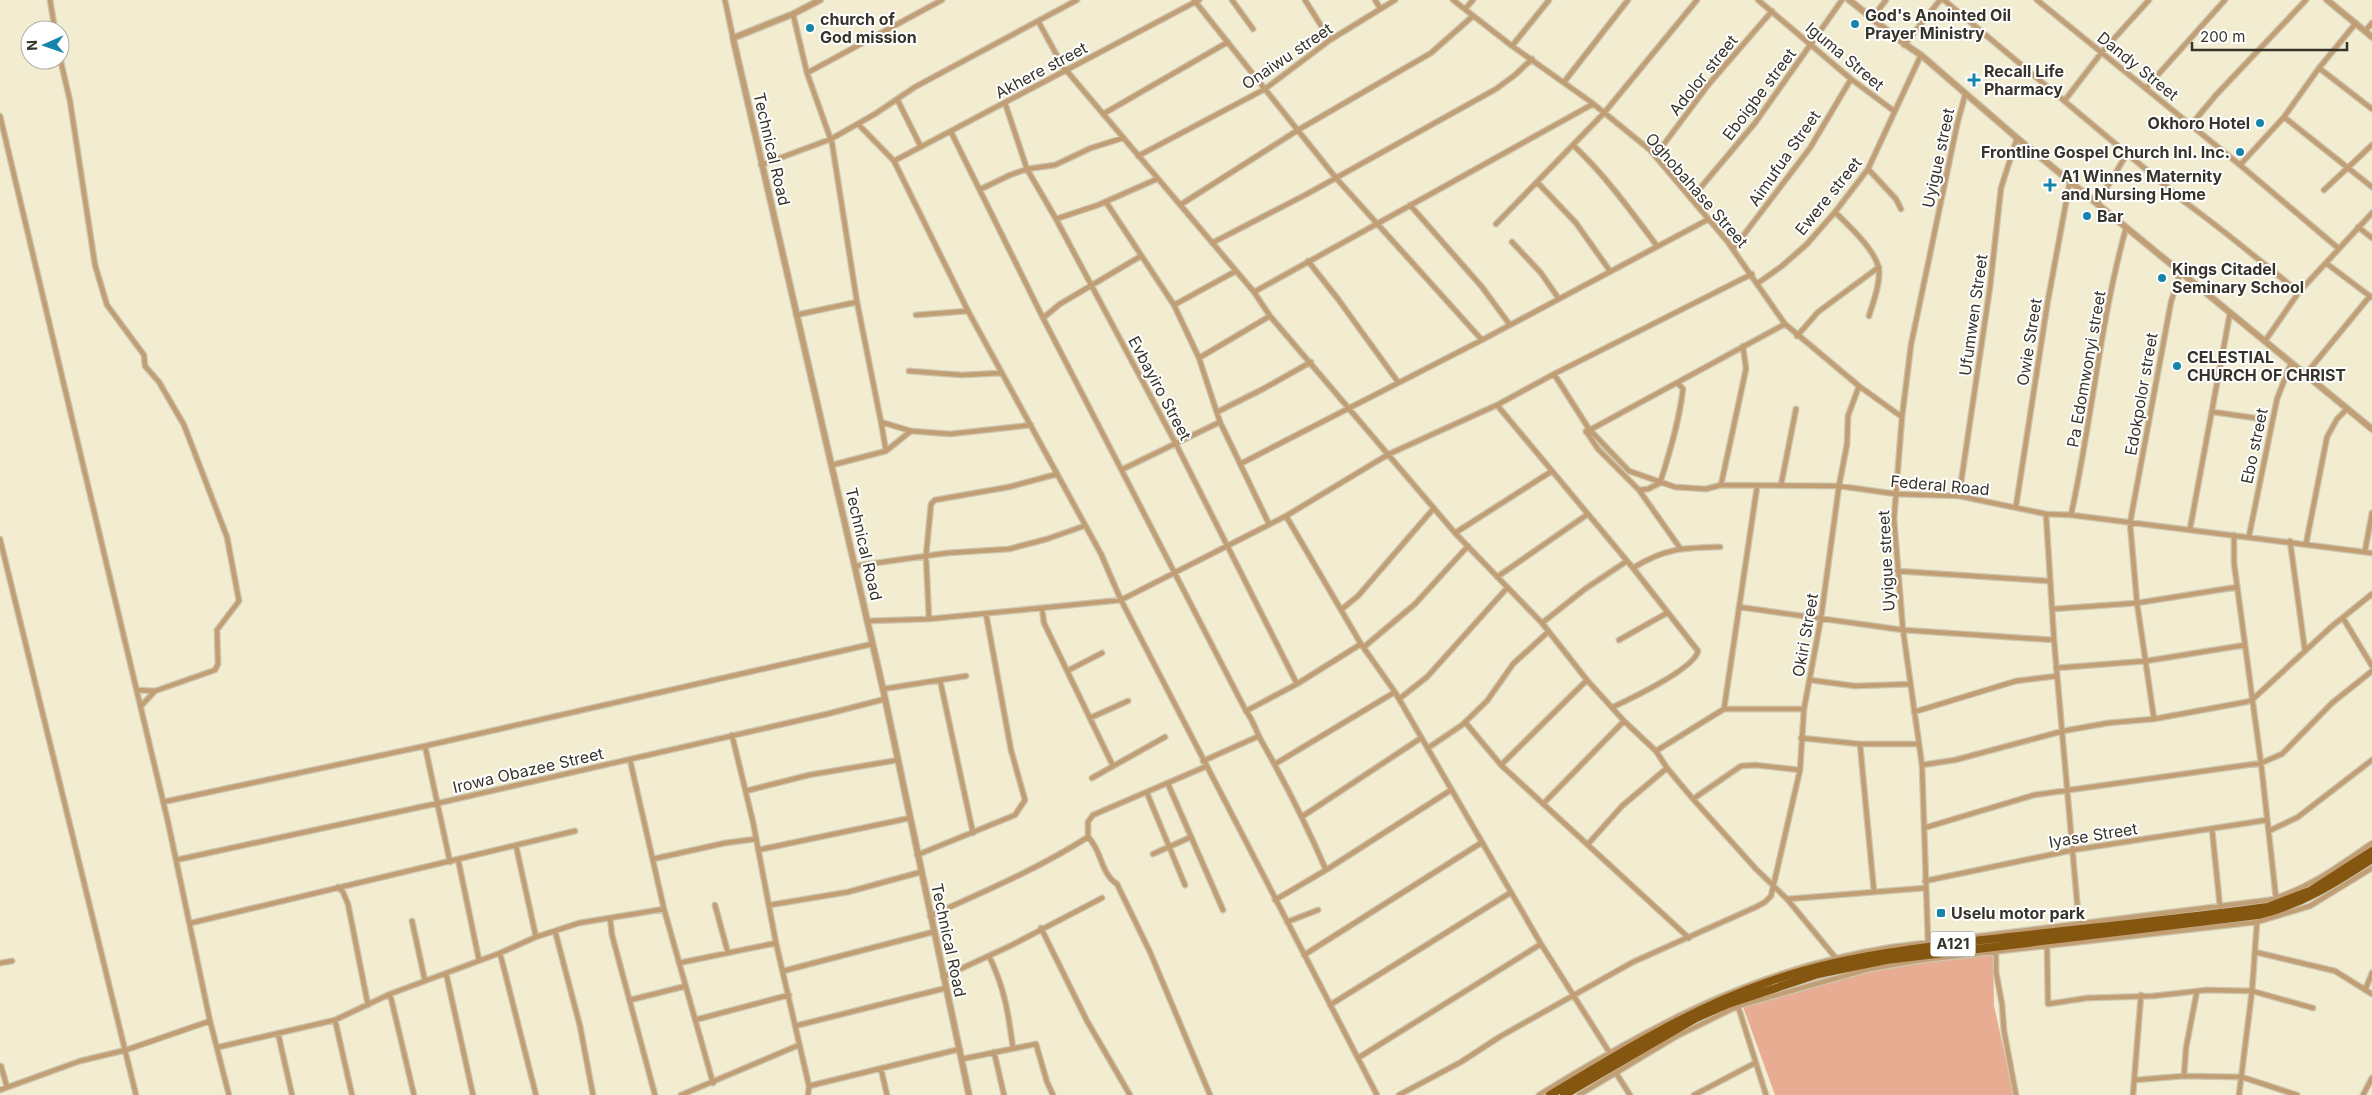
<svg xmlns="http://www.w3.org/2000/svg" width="2372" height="1095" font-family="Inter,sans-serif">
<rect width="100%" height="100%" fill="#f2ecd1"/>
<!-- green -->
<path fill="#e7ac91" d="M1993 949 1994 1006 2014 1095H1775L1742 1004C1796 983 1855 967 1912 957 1939 953 1966 952 1993 949Z"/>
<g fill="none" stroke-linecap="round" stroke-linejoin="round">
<defs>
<path id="minor" d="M50 0 55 30
M725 0 733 38
M1194 0 1336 178 1482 340
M1232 0 1253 29
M1305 0 1330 40
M1375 0 1380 8
M1453 0 1512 46 1591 102 1650 150 1727 241 1785 324 1859 386 1902 417
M1758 0 1851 79 1894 111
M1944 0 2186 203C2225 231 2261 262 2299 292
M2037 0 2240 165 2338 248
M1465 9 1473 0
M793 14 807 73 832 143 857 302 881 422 911 431 950 434 1031 425
M1872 18 1886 0
M1038 21 1065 70
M2365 31 2372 23
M1904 45 1940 0
M1512 46 1549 0
M60 58 70 101 95 265 107 305 144 355 145 366 159 382 184 425 227 537 239 601 217 630 218 664 215 670 155 691 137 690
M2319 68 2372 109
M1066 70 1254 292 1270 316 1455 533 1542 623 1587 680 1624 721 1656 751 1667 768 1693 799 1756 869 1787 899 1835 957
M807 73 942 0
M1564 82 1628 0
M2146 88 2225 0
M897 99 921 147
M2065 100 2102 52 2149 0
M1005 103 1027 169 1056 219 1176 444 1297 684
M1103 114 1228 42
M0 116 168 822 210 1021 229 1095
M2284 117 2372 187
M858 124 894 161 968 311 1101 554 1121 600 1377 1095
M2190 126 2216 95 2306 0
M951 132 1043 318 1246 711C1254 721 1256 732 1262 742 1286 784 1307 826 1326 870
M1573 145C1605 175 1631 211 1657 246
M1138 156 1265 89 1330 40 1395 0
M1655 156 1709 84 1772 11
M894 161 1199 0
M761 165 831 139 875 114 915 87 1077 0
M2240 165 2284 117 2319 68 2356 23
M1868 169 1896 199 1901 209
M1537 182 1576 223 1610 271
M981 189 1010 175 1027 169 1055 165 1091 148 1123 138
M2324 190 2372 145
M1691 199 1755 123 1842 0
M1106 202 1174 305 1199 358 1220 422 1269 524
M2097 204 2128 152
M1180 205 1298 130 1431 53 1473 16
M1410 205 1482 287 1510 325
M1835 212C1848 225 1878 252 1879 271 1880 286 1873 302 1869 316
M1056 219 1098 205 1157 179
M1496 224 1604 113 1697 0
M2358 227 2372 238
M1512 242 1541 273 1559 299
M1212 243 1307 194 1496 89 1515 75 1532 59
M1733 249 1810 148 1851 79
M1308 261 1338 299 1398 382
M2326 263 2371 297
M1758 283 1782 266 1807 244 1835 212 1868 169 1921 55
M1254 292 1593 104
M1174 305 1236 271
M796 315 857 302
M916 315 968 311
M1043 318 1060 304 1141 256
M1797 336 1818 312 1879 267
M2265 341 2299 292 2372 213
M1199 358 1270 316
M909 371 962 375 1001 373
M1554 374 1589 429 1629 471 1675 487 1706 489 1721 485 1839 486 1896 494 1959 496 2046 514 2071 515 2372 553
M2305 375 2370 296
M1497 405 1633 568 1698 651C1694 669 1630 699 1613 707
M1217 412 1263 389 1311 362
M2213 412 2255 418
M881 422 886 451 911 431
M1586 431 1598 449 1639 490 1680 548
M1586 432 1785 324
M1242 463 1482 340 1709 219
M832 465 886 451
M1123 469 1220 422
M1721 485 1746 369 1743 346
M1781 485 1796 409
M1639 490 1648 489 1660 483C1670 452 1679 422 1683 389L1678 383
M1959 496 1990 287 2001 188 2017 138
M2016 506 2048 300 2070 181
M2046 514 2054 640 2079 924
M2071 515C2092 420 2100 322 2126 228
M2190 529 2230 313
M1455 533 1552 471
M2234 535V563L2261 763 2276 898
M2249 536 2277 399 2291 363
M0 539 136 1095
M2290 541 2305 651
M2306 544 2327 437 2337 419 2346 410
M2365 551 2372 513
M855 566 947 553 1009 549 1047 539 1084 526
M1633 568C1665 548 1683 548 1720 547
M1897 571 2049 581
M1497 577 1588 514
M1739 607 1903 630 2054 640
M1042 608 1044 623 1113 766
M1342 609 1358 596 1434 508
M2053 609 2137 603 2237 587
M2343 618 2372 666
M929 619 926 556 931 504 935 500 1009 487 1057 474
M867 621 929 619 1121 600 1286 516
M1542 623 1585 589 1627 561
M1619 640 1667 613
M1364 647 1415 604 1468 546
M2056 668 2146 661 2245 645
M1067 671 1102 653
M940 680 966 676
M1810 680 1855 686 1910 684
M883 689 940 680 973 833
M1399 699 1427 677 1507 588
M141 706 155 691
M1724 709 1757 487
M1246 711 1297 684 1361 644
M1914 712 2016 681 2057 676
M1090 718 1128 701
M2154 719 2137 603 2130 523 2171 302 2181 271
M1465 722 1501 765 1689 938
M732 735 753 822 776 943 809 1086 808 1095
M1801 738 1860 744H1919
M1860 744 1874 892
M425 746 450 862
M1428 748 1462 725 1487 701 1513 664 1548 632
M1656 751 1724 709H1804
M630 760 664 909 713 1083
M1203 761 1259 736
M1275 764 1395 692
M1501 765 1587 680
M1922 765 1955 760 2063 731 2108 723 2154 719 2246 702 2253 699 2331 627 2372 594
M1092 778 1165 737
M1168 784 1223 910
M746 791 809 775 898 760
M1147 793 1185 885
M1693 799 1741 766 1755 765 1800 770
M163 802 425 746 872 644
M1543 804 1624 721
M1303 816 1421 738
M1924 828 2034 795 2261 763 2282 754 2332 703 2372 671
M2212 829 2220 907
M2269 831 2298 817 2372 760
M1088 837C1102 850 1100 873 1117 884L1150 952 1210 1095
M1588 844 1622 806 1667 768
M516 846 536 937
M758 850 910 818
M1153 854 1191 837
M917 855 1015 815 1025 800 1011 750 986 614
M458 859 479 960
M653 859 725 843 756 839
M176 860 439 803 827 714 885 699
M1925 881 2073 850 2267 820
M338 887 343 892 348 904 368 1005
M1787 899 1925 888
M1275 900 1326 870 1451 790
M715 905 728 953
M770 905 848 892 921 872
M930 916C983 892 1038 869 1088 837V822L1093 815 1207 766
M610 918 612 935 655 1095
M412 921 425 981
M1287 922 1318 910
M191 923 575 831
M1041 928 1087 1021 1130 1095
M555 931 580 1026 593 1095
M1928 942 1922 765 1903 630 1894 519 1902 417 1911 345 1957 125 1965 95
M2047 946 2048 1004 2087 998 2153 996 2207 990 2252 991 2313 1008
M1996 952V972L2002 1004 2004 1031 2016 1095
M2255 952 2335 971 2372 994
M500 953 536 1095
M1304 955 1481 843
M989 956C1005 989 1008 1012 1013 1048
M0 963 12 961
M679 963 776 943
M783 971 933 932
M446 973 473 1095
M943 977 1010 946 1102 898
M2365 990 2372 973
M390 994 414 1095
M630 1000 686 986
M1330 1005 1510 893
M1738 1006 1766 1095
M335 1020 352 1095
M695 1020 789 995
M795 1026 946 988
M278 1033 292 1095
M219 1047 335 1020 390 994 500 953 536 937 579 923 664 909
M994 1052 1004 1095
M1358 1058 1541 944
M1613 1058 1541 944 1395 692 1361 644 1286 516 1389 454 1497 405 1554 374 1752 274
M962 1059 1036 1044 1047 1082 1053 1095
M1 1066 7 1087
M881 1069 887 1095
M1616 1073 1630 1095
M2184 1076 2186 1048 2197 991
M2135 1080 2184 1076 2242 1077 2297 1095
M809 1086 960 1049
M0 1090 80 1061 126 1050 210 1021
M681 1095 799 1045
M1399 1095 1461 1062 1501 1036 1633 962 1756 907 1765 902 1771 896 1800 770 1804 709 1821 618 1839 486 1847 444 1848 416 1859 386
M1539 1095C1656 1023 1755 969 1892 947L2269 900C2308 889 2339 866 2372 843
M1579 1095 1677 1036 1738 1006 1869 969 1922 960 2257 922 2310 906 2372 868
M1694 1095 1755 1063
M2133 1095 2141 995
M2239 1095 2252 991 2257 922
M2363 1095 2372 1078"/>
<path id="tertiary" d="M820 0 793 14 733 38 883 689 969 1095
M1849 0C1873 18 1895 39 1921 55L2017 138 2372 429
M2327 0 2372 37"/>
<path id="trunk" d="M1550 1095C1620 1053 1690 1009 1768 982 1837 957 1910 949 1982 940 2078 929 2173 920 2268 907L2310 891 2372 851
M1564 1095 1696 1018 1728 1004 1818 974 1886 960 2258 915C2301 905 2335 883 2372 859"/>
</defs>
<!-- minor casing -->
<use href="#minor" stroke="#ccc7b0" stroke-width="7"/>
<!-- tertiary casing -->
<use href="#tertiary" stroke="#ccc7b0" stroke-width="8"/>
<!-- trunk casing -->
<use href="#trunk" stroke="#ccc7b0" stroke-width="10"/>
<!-- minor -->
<use href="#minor" stroke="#c29e75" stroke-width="4.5"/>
<!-- tertiary -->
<use href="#tertiary" stroke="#c29e75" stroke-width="5.5"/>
<!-- trunk -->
<use href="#trunk" stroke="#84560f" stroke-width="8"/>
</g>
<!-- markers -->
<g fill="#1685ac" stroke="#fff" stroke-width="2">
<circle cx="1855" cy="24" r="5"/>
<circle cx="810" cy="28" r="5"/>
<path d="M1971.5 72.5h5v5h5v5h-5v5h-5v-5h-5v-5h5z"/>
<circle cx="2260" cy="123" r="5"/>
<circle cx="2240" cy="152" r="5"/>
<path d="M2047.5 177.5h5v5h5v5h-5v5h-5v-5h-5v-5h5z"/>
<circle cx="2087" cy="216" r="5"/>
<circle cx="2162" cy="278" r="5"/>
<circle cx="2177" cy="366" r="5"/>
<rect x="1936" y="908" width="10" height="10" rx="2.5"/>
</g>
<g text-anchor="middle" stroke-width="4" stroke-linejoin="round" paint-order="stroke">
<!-- shield labels -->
<rect fill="#fff" stroke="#72716a" stroke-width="1" x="1930.5" y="931.5" width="45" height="25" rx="4"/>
<g font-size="15" font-weight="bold" fill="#36342a">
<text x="1953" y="949">A121</text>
</g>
<!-- poi labels -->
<g font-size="16" font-weight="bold" fill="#36342a" stroke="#fff" text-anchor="start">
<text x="1865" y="21">God's Anointed Oil<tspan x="1865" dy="18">Prayer Ministry</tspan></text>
<text x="820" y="25">church of<tspan x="820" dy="18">God mission</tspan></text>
<text x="1984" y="77">Recall Life<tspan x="1984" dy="18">Pharmacy</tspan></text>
<text x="2250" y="129" text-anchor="end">Okhoro Hotel</text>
<text x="2230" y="158" text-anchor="end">Frontline Gospel Church Inl. Inc.</text>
<text x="2061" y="182">A1 Winnes Maternity<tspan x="2061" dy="18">and Nursing Home</tspan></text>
<text x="2097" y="222">Bar</text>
<text x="2172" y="275">Kings Citadel<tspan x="2172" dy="18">Seminary School</tspan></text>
<text x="2187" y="363">CELESTIAL<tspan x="2187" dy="18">CHURCH OF CHRIST</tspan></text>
<text x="1951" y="919">Uselu motor park</text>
</g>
<!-- street labels -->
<g font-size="16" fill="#36342a" stroke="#fff">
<text transform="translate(1287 56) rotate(-34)" y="6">Onaiwu street</text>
<text transform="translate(1845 56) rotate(40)" y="6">Iguma Street</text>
<text transform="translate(2138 66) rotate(39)" y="6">Dandy Street</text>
<text transform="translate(1041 70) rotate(-28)" y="6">Akhere street</text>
<text transform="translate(1703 75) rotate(-51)" y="6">Adolor street</text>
<text transform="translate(1759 94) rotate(-53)" y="6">Eboigbe street</text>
<text transform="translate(772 149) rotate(77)" y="6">Technical Road</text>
<text transform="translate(1784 158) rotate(-55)" y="6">Aimufua Street</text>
<text transform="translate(1938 158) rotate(-78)" y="6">Uyigue street</text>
<text transform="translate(1697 190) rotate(49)" y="6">Oghobahase Street</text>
<text transform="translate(1828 196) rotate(-51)" y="6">Ewere street</text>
<text transform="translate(1973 315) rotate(-82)" y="6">Ufumwen Street</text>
<text transform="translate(2029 342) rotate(-81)" y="6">Owie Street</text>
<text transform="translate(2086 369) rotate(-80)" y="6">Pa Edomwonyi street</text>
<text transform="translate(1160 388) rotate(62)" y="6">Evbayiro Street</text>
<text transform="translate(2141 394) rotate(-80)" y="6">Edokpolor street</text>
<text transform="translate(2254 446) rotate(-78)" y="6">Ebo street</text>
<text transform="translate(1940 485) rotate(5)" y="6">Federal Road</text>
<text transform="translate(864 544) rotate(77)" y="6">Technical Road</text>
<text transform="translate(1886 561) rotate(-93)" y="6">Uyigue street</text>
<text transform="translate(1805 635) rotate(-80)" y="6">Okiri Street</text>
<text transform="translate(528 770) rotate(-13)" y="6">Irowa Obazee Street</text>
<text transform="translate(2093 835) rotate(-9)" y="6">Iyase Street</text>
<text transform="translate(949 940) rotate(78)" y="6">Technical Road</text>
</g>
</g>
<!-- north arrow -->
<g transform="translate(45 45) rotate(268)"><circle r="24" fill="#ffffff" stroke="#afaeaa"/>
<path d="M0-4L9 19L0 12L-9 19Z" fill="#1685ac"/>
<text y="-8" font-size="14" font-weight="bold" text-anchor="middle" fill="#36342a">N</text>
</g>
<!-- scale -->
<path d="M2192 42v8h155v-8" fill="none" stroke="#36342a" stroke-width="2.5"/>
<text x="2200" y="42" font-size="15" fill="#36342a" stroke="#ffffff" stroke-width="4" paint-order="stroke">200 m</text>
</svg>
